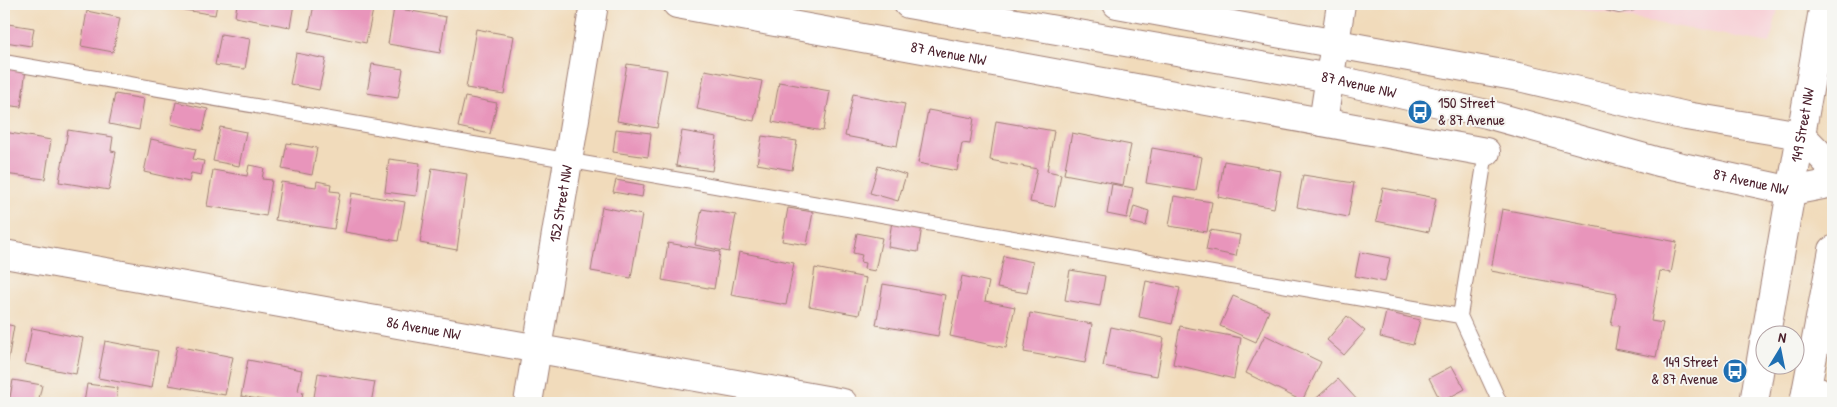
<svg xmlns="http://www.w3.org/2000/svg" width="1837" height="407" font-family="'Patrick Hand',sans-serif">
<rect width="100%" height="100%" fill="#f6f6f2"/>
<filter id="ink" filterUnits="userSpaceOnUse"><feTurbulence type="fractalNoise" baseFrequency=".02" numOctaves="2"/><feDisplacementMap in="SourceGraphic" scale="10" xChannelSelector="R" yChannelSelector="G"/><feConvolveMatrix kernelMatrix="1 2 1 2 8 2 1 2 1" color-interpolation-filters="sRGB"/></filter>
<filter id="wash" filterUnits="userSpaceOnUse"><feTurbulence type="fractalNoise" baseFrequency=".0096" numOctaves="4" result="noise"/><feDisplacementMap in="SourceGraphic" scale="20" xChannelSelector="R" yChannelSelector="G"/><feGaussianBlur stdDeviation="1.12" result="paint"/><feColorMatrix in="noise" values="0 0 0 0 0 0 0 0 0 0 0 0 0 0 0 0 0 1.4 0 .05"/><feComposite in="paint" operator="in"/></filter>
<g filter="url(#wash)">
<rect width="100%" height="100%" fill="#f1dbbb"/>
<!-- built -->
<path fill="#f7cfd5" d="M1549 4H1779L1770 43Z"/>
<g id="blocks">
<!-- building -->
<path fill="#e895bb" d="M162 4H217L215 15 161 6Z
M237 4H294L290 27 235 17Z
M314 4 374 5 366 43 309 31Z
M394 8 446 17 440 53 388 44Z
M87 11 120 18 113 52 81 46Z
M8 24 34 28 31 46 5 42Z
M476 29 514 36 504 94 466 88Z
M221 34 250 39 245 69 215 65Z
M296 53 326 59 319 90 290 84Z
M372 64 403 69 398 98 367 93Z
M627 64 667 70 657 128 617 121Z
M4 66 26 69 21 107 4 105Z
M705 70 762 81 754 121 697 109Z
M779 82 830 91 823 131 772 122Z
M115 94 144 99 139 130 109 124Z
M853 94 905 104 897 146 845 136Z
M465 97 497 103 490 134 458 127Z
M176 102 208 109 203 131 171 124Z
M928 110 974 118 970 144 962 143 957 171 918 163Z
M996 121 1054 131 1047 171 1061 174 1055 207 1030 202 1037 169 990 160Z
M220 127 246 132 239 166 213 161Z
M616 129 651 133 648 157 613 152Z
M68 130 113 137 111 151 116 152 109 190 59 182Z
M682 131 717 137 712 171 676 166Z
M4 132 51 140 45 179 4 174Z
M1072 133 1131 145 1123 185 1064 174Z
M762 136 797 141 792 170 757 164Z
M151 139 196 149 193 159 204 161 201 175 191 173 189 182 144 172Z
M287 143 317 148 312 175 282 169Z
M1152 148 1202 157 1196 191 1146 183Z
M389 159 420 163 416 196 385 192Z
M1224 161 1281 171 1274 208 1218 197Z
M249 165 264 168 262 179 272 180 266 216 207 206 213 170 247 176Z
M878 166 906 175 898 201 870 193Z
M432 168 467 174 457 250 420 243Z
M1303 175 1354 183 1348 217 1297 207Z
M616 180 644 185 642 197 613 192Z
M317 181 331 184 330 191 340 192 334 229 275 220 281 182 316 187Z
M1112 184 1133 188 1127 218 1107 214Z
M1383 188 1436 198 1429 232 1376 221Z
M352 193 405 202 398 241 345 232Z
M1174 196 1212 202 1207 232 1169 226Z
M1134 206 1149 211 1146 226 1130 222Z
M602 207 642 215 631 278 591 271Z
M788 208 813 212 807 245 782 241Z
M702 209 736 215 729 252 695 245Z
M1502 209 1677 242 1671 273 1660 271 1651 321 1663 323 1656 357 1615 349 1619 326 1611 325 1617 294 1491 271Z
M892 221 922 226 918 252 888 247Z
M1210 230 1240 235 1236 256 1206 250Z
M857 233 882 238 875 271 864 269 865 263 860 262 862 255 853 253Z
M668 243 720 252 714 289 662 280Z
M739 252 794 263 786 305 731 295Z
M1360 252 1390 258 1385 282 1355 276Z
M1004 256 1033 262 1027 293 997 288Z
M815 268 866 278 859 315 809 306Z
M1070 270 1105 276 1100 306 1065 300Z
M962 276 989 282 985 301 1015 307 1006 348 950 336Z
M1146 281 1180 288 1172 324 1139 317Z
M883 284 945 295 938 336 876 325Z
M1233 296 1269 311 1256 342 1220 326Z
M1386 312 1420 320 1413 345 1380 337Z
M1030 313 1092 324 1085 363 1024 352Z
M1347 316 1365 331 1344 355 1327 340Z
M4 324 14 326 6 372 4 371Z
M1180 326 1241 338 1234 379 1173 364Z
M1111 327 1164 338 1157 376 1103 366Z
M32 328 83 338 76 374 25 364Z
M1265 335 1321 362 1302 401 1246 373Z
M105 341 158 351 152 388 98 378Z
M177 346 233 357 225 395 169 385Z
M248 360 302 370 298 391 303 392 301 403H279L241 396Z
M1452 366 1465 389 1441 402 1429 378Z
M318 373 375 382 371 403H313Z
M1338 379 1360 403H1311Z
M13 380 42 385 38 403H9Z
M87 384 118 388 116 403H84Z
M4 393 9 394 6 403H4Z
M197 398 217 402V403H196Z
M580 400 596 402V403H574Z"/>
</g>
</g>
<g filter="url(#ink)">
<use href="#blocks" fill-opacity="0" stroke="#9e7d73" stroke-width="1"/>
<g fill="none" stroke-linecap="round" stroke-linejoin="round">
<defs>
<path id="service" d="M1610 4 1619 6 1630 4
M4 62 1460 316 1500 403
M1460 316 1486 152"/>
<g id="minor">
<path id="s1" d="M677 4 1486 152"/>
<path d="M1323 122 1341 4"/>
<path id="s2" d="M4 254 843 403"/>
<path d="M1807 389 1833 396"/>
<path id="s3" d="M528 403 594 4"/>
</g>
<g id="secondary">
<path id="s4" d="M908 4 1330 78 1487 114 1659 162 1792 191 1833 183"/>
<path d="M1117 4 1519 77 1686 116 1801 135 1833 168"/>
<path id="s5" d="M1766 334 1824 4"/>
<path d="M1754 403 1764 342"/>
<path d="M1804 403 1833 250"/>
</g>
</defs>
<!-- service casing -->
<use href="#service" stroke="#9e7d73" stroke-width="16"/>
<!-- minor casing -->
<use href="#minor" stroke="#9e7d73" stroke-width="30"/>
<!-- secondary casing -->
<use href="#secondary" stroke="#9e7d73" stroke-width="30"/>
<!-- service -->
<use href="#service" stroke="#fff" stroke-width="14"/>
<!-- minor -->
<use href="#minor" stroke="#fff" stroke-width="28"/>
<!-- secondary -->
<use href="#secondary" stroke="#fff" stroke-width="28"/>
</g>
</g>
<!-- icons -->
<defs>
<symbol id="bus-disc" viewBox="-11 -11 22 22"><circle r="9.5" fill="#1f6fb2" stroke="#f6f6f2"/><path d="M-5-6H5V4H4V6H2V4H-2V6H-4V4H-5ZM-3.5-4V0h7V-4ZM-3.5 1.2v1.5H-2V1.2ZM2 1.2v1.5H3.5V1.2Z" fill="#fff"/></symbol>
</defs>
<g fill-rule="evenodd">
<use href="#bus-disc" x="1406" y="98" width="28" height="28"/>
<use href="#bus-disc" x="1721" y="357" width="28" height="28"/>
</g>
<g text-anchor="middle" stroke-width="4" stroke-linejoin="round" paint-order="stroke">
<!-- street labels -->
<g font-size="15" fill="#4a1f2b" stroke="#f6f6f2">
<text dy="5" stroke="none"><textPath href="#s1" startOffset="276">87 Avenue NW</textPath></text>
<text dy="5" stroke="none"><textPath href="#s4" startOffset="458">87 Avenue NW</textPath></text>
<text dy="5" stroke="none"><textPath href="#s5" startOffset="212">149 Street NW</textPath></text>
<text dy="5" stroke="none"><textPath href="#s4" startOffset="862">87 Avenue NW</textPath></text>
<text dy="5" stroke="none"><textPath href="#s3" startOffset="202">152 Street NW</textPath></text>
<text dy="5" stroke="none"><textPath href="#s2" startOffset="426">86 Avenue NW</textPath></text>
</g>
<!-- poi labels -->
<g font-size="15" fill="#4a1f2b" stroke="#f6f6f2" text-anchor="start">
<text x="1438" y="108">150 Street<tspan x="1438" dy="17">&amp; 87 Avenue</tspan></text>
<text x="1718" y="367" text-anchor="end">149 Street<tspan x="1718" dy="17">&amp; 87 Avenue</tspan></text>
</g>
</g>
<!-- margin -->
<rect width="1837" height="407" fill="none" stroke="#f6f6f2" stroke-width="20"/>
<!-- north arrow -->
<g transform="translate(1780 350) rotate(10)"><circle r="24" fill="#f6f6f2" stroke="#b1a0a2"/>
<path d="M0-4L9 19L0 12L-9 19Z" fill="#1f6fb2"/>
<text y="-8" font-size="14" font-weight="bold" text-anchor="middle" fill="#4a1f2b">N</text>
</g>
</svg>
